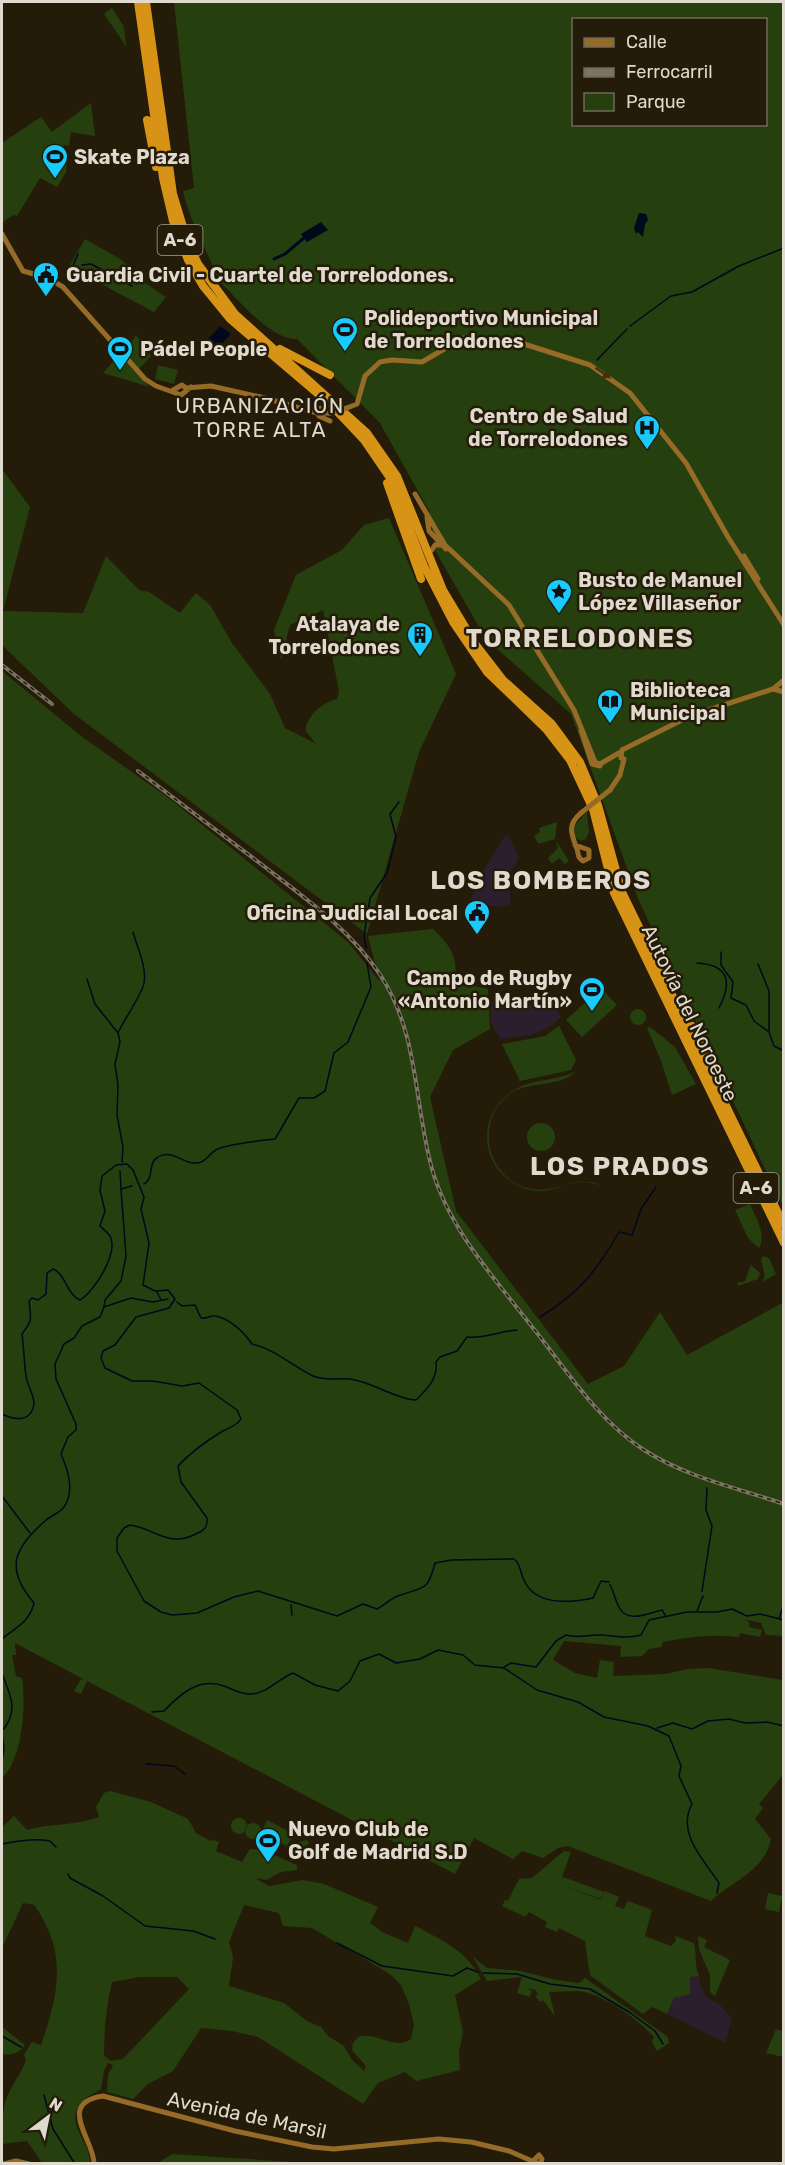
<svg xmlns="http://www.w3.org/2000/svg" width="785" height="2165" font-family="Rubik,sans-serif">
<rect width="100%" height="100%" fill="#241c09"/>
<!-- education -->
<path fill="#2b1f2d" d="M507 833 519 857 508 878 511 904 498 907 474 903 471 898 481 874Z
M552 998 561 1017 551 1026 531 1035 500 1039 491 1021V1002L521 1005Z
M699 1976 701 1988 708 1998 720 2005 732 2019 725 2043 667 2014 674 1998 679 1995 690 1977Z"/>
<!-- green -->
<path fill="#25400e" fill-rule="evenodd" d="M174 2H783V1207L639 901 571 714 486 639 436 552 429 511 380 423 297 339C271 340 239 300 221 283L222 276 217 277C206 247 190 222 183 191L194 188ZM574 20H766V124H574Z
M112 8 124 27 126 46 104 14Z
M91 103 95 136 71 132 69 146 64 145 63 151 67 153 66 172 57 187 40 178 17 216 13 215 2 223V143L41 117 52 132Z
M85 239 122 260 142 281 166 297 154 312 69 267Z
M136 335 151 356 139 369 124 353Z
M119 355 150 387 103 373Z
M158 365 178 370 174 384 155 379Z
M2 469 30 507 3 611 83 613 106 556 139 590 149 592 180 613 196 593 210 605 232 643 270 694 285 728 316 744 305 730C309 713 321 704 337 699L339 691 323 610 290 625 281 660 274 630 296 575 342 550 364 525 389 518 456 674 419 752 367 934 74 714 2 645Z
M2 671 81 736 170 799 348 942 380 982 368 936 433 929C449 944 458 956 455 978L460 983 488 989 490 1029 453 1050 430 1097 456 1211 588 1384 624 1366 660 1312 687 1355 784 1302 783 1636 766 1635 761 1623 743 1619 749 1622V1627L762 1630 760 1637 740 1633 739 1637C712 1634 687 1637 663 1642L661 1647 649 1649 642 1656 620 1657 621 1646 564 1641 553 1660 575 1673 597 1678 600 1660 614 1662 613 1676 666 1674 688 1669 708 1668 783 1680V1775L759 1804 763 1808 755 1819 771 1839C765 1871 732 1881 711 1901L568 1846 558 1848 543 1858 522 1851 513 1859 474 1838 455 1874 87 1681 81 1694 74 1691 81 1679 85 1680 15 1643 16 1655H12L16 1676 22 1678C26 1705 23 1759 2 1778Z
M587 812 589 832 586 839 581 841 575 837 574 826Z
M557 822 555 839 539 844 534 836 540 832 539 828Z
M556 841 569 861 565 864 559 858 552 864 548 858 558 848Z
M601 988 617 1005 582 1037 566 1020Z
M630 1017a8 8 0 1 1 16 0a8 8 0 1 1-16 0Z
M559 1026 576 1060 571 1070 520 1081 502 1044 545 1036Z
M650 1027 675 1047 696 1084 672 1095 660 1058 647 1028Z
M575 1072C559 1088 527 1080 508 1095 474 1123 487 1179 530 1189 556 1194 575 1174 601 1185 593 1184 584 1180 575 1182 559 1186 547 1194 530 1190 513 1186 499 1174 492 1159 479 1130 493 1098 522 1086 539 1079 558 1080 575 1072Z
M527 1137a14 14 0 1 1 28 0a14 14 0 1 1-28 0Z
M750 1204C755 1216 767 1235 759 1248L748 1238 735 1210Z
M763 1256 769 1258 776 1274 762 1282 765 1276 761 1260Z
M751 1265 760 1273 758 1279 738 1286 737 1283 745 1281Z
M110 1791 151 1802 188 1819 196 1833 211 1841 214 1840 219 1842 216 1851 242 1862 250 1849 263 1850 297 1865V1870L281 1872 266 1880 255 1878 269 1886 303 1880 324 1884 378 1907 370 1923 384 1933 408 1943 415 1926C442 1940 467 1951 481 1979L455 1995 463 2032 459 2052 460 2070 416 2081 405 2072 378 2083 363 2104 258 2037 232 2031 201 2028 173 2071 148 2084 133 2099 107 2092 108 2075 113 2065 108 2063 104 2071 101 2089C96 2093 90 2094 85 2099 60 2121 91 2140 90 2163H42L27 2141 2 2144C2 2125 1 2106 11 2089 16 2079 22 2071 26 2060L24 2054 32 2042 41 2045C59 1993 68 1952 34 1905L23 1903 2 1948V1827L14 1816 27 1830C50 1823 77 1826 99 1817L96 1807 104 1793ZM244 1905 279 1913 283 1926 312 1928 390 1974 401 1985 409 2004 414 2025 411 2039C394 2051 376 2031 358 2037L353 2043 352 2050 366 2066 364 2071 352 2060 344 2046 328 2036 321 2027 307 2021 284 2003 229 1986 233 1957 229 1942ZM140 1977H177L189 1989 123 2059 111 2061 104 2056C104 2031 106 2007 112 1982Z
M231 1826a8 8 0 1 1 16 0a8 8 0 1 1-16 0Z
M267 1820 294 1834 287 1846 261 1833Z
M245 1831a8 8 0 1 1 16 0a8 8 0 1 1-16 0Z
M307 1840 309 1844 302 1847 305 1854 297 1857 292 1844Z
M564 1851 571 1852 561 1880 563 1877 604 1892 601 1899 559 1884 601 1900 605 1891 619 1897 615 1906 624 1909 628 1901 652 1910 645 1936 671 1946 676 1941 675 1936 694 1943C697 1955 694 1964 699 1976L690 1977V1994L674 1998 667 2014 652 2007 643 2014 590 1975 585 1941 559 1928 557 1932 545 1927 547 1922 529 1912 525 1917 502 1906 505 1900 508 1901 519 1879 532 1878Z
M768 1893 782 1896 779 1912 765 1909Z
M698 1936 707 1940 704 1947 730 1960 715 1996 710 1992V1975L699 1949Z
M473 1957 487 1968 521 1971 556 1980 579 1983 585 1978 668 2037 669 2043 657 2051 652 2042 654 2037C639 2020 602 1993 578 1991 568 1991 558 1992 549 1992L555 2016 543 2000 540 2002 535 1996 538 1994 535 1990 526 1988 532 1991 530 1997 517 1993 522 1977 487 1981Z
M2 2027 25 2045C19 2053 11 2056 2 2054Z
M776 2029 783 2031V2057L766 2053Z
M172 2154 308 2163H158Z"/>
<!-- water -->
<path fill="#00081c" d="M639 213 646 214 648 220 645 224 643 237 638 232 636 234 634 228Z
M321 222 328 230 307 242 301 234Z
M220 326 231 334 217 348 208 339Z"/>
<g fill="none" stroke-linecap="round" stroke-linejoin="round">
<!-- stream -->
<path stroke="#00081c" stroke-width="1.5" d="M82 265 91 264 132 286
M72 268 78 254
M630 326 671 296 692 292 739 266 784 248
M597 360 627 329
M366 948 364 936 370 898 387 873 396 837 390 814 399 802
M721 952V965L733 982 731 998 746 1005 754 1021 769 1032 774 1046 784 1051
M697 963C730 965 732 983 719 1008
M758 964 769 991V1032
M87 979 95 1004 118 1033 120 1042 115 1064 118 1085 117 1115 123 1147 122 1162
M118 1033C124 1019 142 995 144 983 147 967 137 947 133 932
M120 1171 121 1188
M144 1184C155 1178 147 1163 158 1157 170 1149 182 1162 193 1163 206 1164 207 1155 216 1150 223 1145 264 1140 275 1139L299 1098H314L325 1091 334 1053 348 1042 371 987 367 963
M157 1292 161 1300
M177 1302 182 1306 195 1305 201 1318C207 1319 211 1315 216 1316 230 1319 244 1332 252 1344 275 1349 292 1366 313 1376 325 1381 337 1378 350 1379 373 1382 395 1399 416 1400 427 1389 438 1379 436 1362L440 1357 457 1351 467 1337C483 1339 500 1331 517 1330
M104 1307 105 1300 121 1281 126 1256 121 1189 132 1186
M540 1317C579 1293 596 1272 619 1232L632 1235 641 1209 656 1187
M2 1414C14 1420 32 1423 34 1403 34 1395 27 1385 26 1376 24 1362 24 1348 22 1334 33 1319 31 1320 29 1301L32 1298 38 1300 46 1294 47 1273 53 1269C66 1274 66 1294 80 1300 94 1292 119 1253 110 1236 107 1232 103 1229 100 1226L105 1211 100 1190 102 1176 116 1165 127 1164 133 1170 144 1197 141 1209 149 1243 143 1285 155 1291 168 1290 175 1299 169 1308 136 1317 115 1345 103 1351 101 1358 105 1368 132 1381H153L182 1386 199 1383 237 1410 241 1419C237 1426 228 1428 221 1432 205 1442 190 1453 178 1466L181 1482 207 1518C208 1526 205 1530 198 1533 168 1549 157 1529 130 1525L124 1528 117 1538V1551L144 1601 161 1612 172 1615 197 1613 234 1597 258 1591 337 1616 363 1604 377 1609C385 1605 391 1598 398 1596 423 1586 427 1594 435 1563L451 1560 514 1559C521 1564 520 1573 524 1580 535 1606 570 1603 593 1598L601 1581 609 1582
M2 1496 30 1533
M610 1585C614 1592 615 1600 619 1607 627 1624 648 1613 662 1610L665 1615
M702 1591 712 1526 706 1510 707 1488
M291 1605 292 1615
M697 1611 703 1596
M779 1619 784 1603
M2 1639C16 1627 29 1623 34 1603 5 1569 13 1549 45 1521 50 1516 60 1513 64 1507 75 1491 68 1470 61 1454L68 1437 76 1430V1424L56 1379 55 1364 64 1344 74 1338 82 1326 100 1317 104 1307 131 1298 153 1302 168 1299
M504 1667 511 1663 536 1667 556 1641 566 1635C579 1639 589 1634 601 1635 616 1636 626 1639 641 1635L649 1620 687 1612H717L732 1609 747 1616 760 1614 784 1620
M2 1674C11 1696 19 1711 2 1731
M152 1712 164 1711C180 1694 199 1677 224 1686 232 1689 243 1695 251 1694 268 1693 278 1679 293 1673L315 1685 338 1691 350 1681 360 1661 379 1654 396 1663 420 1659 438 1650 463 1655 475 1665 504 1668 537 1690 578 1702 604 1717 648 1726 669 1736 681 1766 679 1776 692 1804C676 1833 704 1860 719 1883L717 1893
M657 1728 673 1723 692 1729 708 1721 729 1719 745 1723 767 1722 784 1726
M2 1734 4 1748 2 1761
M146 1764 174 1766 185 1774
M2 1844C18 1841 33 1838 50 1841L56 1847
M68 1874 70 1878 103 1896 145 1926 193 1931 215 1939
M337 1943 382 1966 453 1976 467 1968 478 1972
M483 1973 517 1974 550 1984 590 1989 629 2012 655 2031 663 2044
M2 2036 21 2047
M44 2095 53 2129 75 2164"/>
<!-- canal -->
<path stroke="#00081c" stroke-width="3" d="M274 259 285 254 304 238"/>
<!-- secondary -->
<path stroke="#966a27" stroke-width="5" d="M2 234 23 271 48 278 63 287 145 379 156 386 181 395 191 387
M173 390 182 385 186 388 211 386 265 398 317 413H330
M347 408 357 404 365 376 380 362 392 360 422 362 463 338 524 344 590 365 630 393 686 463 728 537 784 625
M318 410 321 408 329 413
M319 416 330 421
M415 494 445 545 509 605 574 710 595 762 600 764 619 753
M427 517 429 531 446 549
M432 550 435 545H441
M744 556 758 579
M773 689 784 692
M581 730 592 764 600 766
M621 758 622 750 690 716 773 689 784 680
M610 790 620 775 624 759
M575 845 589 850V858L583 861C577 857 579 855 577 849 571 833 567 825 581 813
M533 2161 539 2155 542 2159 540 2164
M4 2164 16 2161 29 2164
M94 2164C95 2141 55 2103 103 2096L235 2131 312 2147 334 2149 439 2139 471 2142 509 2151 539 2164"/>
<!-- highway -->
<path stroke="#d79315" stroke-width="8" d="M138 2 163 178 173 221 188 260 203 286 230 319 331 405 364 440 390 478 424 566 453 622 487 672 546 729 570 760 593 809 614 893 784 1243
M146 2 173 194 187 240 198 264 235 314 367 433 397 476 443 590 476 645 503 680 552 724 580 762 598 805 622 892 784 1225
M147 120 156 167
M280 349 330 375
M387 483 421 579
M692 1026 723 1081"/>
<defs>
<path id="rail" d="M2 665 52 704
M138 771C179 802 220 833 261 864 305 898 351 930 381 976 419 1035 414 1104 432 1169 450 1232 498 1282 537 1333 569 1374 599 1421 644 1450 686 1477 737 1488 784 1504"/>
</defs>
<!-- rail casing -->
<use href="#rail" stroke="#7b7465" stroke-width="4"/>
<!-- rail -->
<use href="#rail" stroke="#241c09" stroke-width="1.5" stroke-dasharray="4.5" stroke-linecap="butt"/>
<!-- secondary-bridge -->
<path stroke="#966a27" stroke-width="5" d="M330 413 347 408
M581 813 610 790"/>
</g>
<!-- one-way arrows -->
<defs><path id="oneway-solid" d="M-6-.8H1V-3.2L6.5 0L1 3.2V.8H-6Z" transform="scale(1.5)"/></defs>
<use fill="#403010" href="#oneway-solid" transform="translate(603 373) rotate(35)"/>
<!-- icons -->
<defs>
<symbol id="stadium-pin" viewBox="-11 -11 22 30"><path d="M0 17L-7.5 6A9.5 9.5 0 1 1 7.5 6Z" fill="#19cafc" stroke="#241c09"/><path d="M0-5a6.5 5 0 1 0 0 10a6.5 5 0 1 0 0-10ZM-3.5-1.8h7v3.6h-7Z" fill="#111"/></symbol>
<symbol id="civic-pin" viewBox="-11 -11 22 30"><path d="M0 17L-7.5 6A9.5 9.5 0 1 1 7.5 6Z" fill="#19cafc" stroke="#241c09"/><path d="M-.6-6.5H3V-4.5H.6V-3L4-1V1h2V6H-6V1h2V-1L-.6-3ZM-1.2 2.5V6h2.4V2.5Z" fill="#111"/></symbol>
<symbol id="hospital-pin" viewBox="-11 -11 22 30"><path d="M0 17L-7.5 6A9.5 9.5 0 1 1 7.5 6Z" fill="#19cafc" stroke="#241c09"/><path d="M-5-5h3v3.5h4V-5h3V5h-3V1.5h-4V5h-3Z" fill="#111"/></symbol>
<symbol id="sight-pin" viewBox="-11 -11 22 30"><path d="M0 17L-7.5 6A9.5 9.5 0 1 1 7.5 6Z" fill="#19cafc" stroke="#241c09"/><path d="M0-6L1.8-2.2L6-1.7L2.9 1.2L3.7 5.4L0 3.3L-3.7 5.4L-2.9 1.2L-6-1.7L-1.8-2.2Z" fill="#111"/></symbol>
<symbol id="building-pin" viewBox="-11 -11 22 30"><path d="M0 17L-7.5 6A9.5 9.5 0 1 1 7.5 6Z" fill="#19cafc" stroke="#241c09"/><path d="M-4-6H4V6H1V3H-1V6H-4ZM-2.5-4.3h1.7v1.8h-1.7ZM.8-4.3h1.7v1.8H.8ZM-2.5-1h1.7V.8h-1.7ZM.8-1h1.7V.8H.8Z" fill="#111"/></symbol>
<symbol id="library-pin" viewBox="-11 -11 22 30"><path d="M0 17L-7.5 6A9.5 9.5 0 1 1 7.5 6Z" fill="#19cafc" stroke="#241c09"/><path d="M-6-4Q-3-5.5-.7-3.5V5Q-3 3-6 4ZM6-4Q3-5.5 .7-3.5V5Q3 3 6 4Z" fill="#111"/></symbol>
</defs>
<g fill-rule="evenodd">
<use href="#stadium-pin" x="40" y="142" width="30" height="40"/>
<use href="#civic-pin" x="31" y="260" width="30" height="40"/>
<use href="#stadium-pin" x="330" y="315" width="30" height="40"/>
<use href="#stadium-pin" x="105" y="334" width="30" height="40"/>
<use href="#hospital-pin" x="632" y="413" width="30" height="40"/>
<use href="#sight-pin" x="544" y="577" width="30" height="40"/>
<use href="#building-pin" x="405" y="620" width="30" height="40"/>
<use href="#library-pin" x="595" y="687" width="30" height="40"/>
<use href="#civic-pin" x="462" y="898" width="30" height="40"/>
<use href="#stadium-pin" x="577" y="975" width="30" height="40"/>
<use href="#stadium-pin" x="253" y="1826" width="30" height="40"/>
</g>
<g text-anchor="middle" stroke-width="5" stroke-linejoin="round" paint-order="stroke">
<!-- shield labels -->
<g fill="#241c09" stroke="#a7a093" stroke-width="1.5">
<rect x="157.5" y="225" width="45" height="30" rx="4.5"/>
<rect x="733.5" y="1173" width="45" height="30" rx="4.5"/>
</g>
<g font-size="18" font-weight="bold" fill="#dfd9ce">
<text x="180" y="246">A-6</text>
<text x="756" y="1194">A-6</text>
</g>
<!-- poi labels -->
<g font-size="20" font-weight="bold" fill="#dfd9ce" stroke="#241c09" text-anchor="start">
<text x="74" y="164">Skate Plaza</text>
<text x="66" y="282">Guardia Civil - Cuartel de Torrelodones.</text>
<text x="364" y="325">Polideportivo Municipal<tspan x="364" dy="23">de Torrelodones</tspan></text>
<text x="140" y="356">Pádel People</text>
<text x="628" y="423" text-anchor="end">Centro de Salud<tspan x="628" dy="23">de Torrelodones</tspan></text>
<text x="578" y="587">Busto de Manuel<tspan x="578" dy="23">López Villaseñor</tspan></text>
<text x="400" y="631" text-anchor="end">Atalaya de<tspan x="400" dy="23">Torrelodones</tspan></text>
<text x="630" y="697">Biblioteca<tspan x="630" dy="23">Municipal</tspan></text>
<text x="458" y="920" text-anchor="end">Oficina Judicial Local</text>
<text x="572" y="985" text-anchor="end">Campo de Rugby<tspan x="572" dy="23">«Antonio Martín»</tspan></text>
<text x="288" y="1836">Nuevo Club de<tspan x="288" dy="23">Golf de Madrid S.D</tspan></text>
</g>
<!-- street labels -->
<g font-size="20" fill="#dfd9ce" stroke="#241c09">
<text transform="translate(690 1013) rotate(64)" y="7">Autovía del Noroeste</text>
<text transform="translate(247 2115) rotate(12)" y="7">Avenida de Marsil</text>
</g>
<!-- neighbourhood labels -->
<g font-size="21" letter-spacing="1.5" fill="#dfd9ce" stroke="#241c09">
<text x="260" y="413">URBANIZACIÓN<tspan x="260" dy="24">TORRE ALTA</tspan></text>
</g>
<!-- district labels -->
<g font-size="26" font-weight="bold" letter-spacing="1.5" fill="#dfd9ce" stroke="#241c09">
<text x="580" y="647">TORRELODONES</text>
<text x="541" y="889">LOS BOMBEROS</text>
<text x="620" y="1175">LOS PRADOS</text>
</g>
</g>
<!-- border -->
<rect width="785" height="2165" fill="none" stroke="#dfd9ce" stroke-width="6"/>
<!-- legend -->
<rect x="572" y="18" width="195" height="108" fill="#241c09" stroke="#6f6858" stroke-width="1.5"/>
<rect x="584" y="38" width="30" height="9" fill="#966a27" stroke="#6f6858" stroke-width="1.5"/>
<text x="626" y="48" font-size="18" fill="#dfd9ce">Calle</text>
<rect x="584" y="68" width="30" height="9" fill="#7b7465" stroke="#6f6858" stroke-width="1.5"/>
<text x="626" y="78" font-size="18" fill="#dfd9ce">Ferrocarril</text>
<rect x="584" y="93" width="30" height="18" fill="#25400e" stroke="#6f6858" stroke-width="1.5"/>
<text x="626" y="108" font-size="18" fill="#dfd9ce">Parque</text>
<!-- north arrow -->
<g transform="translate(48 2117) rotate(32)" stroke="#241c09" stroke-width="4.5" paint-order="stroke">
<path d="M0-4.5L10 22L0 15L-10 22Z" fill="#dfd9ce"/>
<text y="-9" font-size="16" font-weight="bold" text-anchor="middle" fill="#dfd9ce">N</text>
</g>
</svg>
